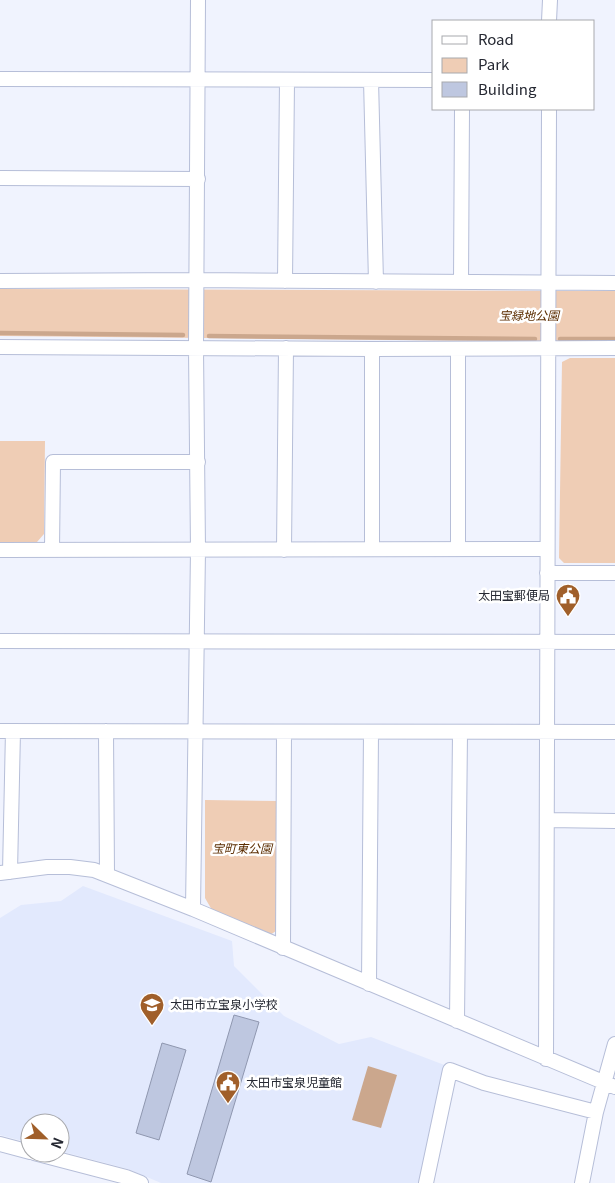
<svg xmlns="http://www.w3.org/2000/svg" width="615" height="1183" font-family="Georgia,'Noto Sans JP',serif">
<rect width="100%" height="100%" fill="#f0f3fe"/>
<!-- built -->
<path fill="#e2e9fd" d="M83 886 232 941 234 966 284 1016 339 1044 371 1037 447 1066 423 1183H161L128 1169 60 1151V1123H30V1143L0 1135V918L21 905 61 901Z"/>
<!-- green -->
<path fill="#efcdb5" d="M0 289 615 291V342L0 336Z
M570 358H615V563H564L559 558 562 362Z
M0 441H45L44 534 37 542H0Z
M205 800 279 801V929L270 935 212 910 205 898Z"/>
<!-- water -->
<path fill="#cba78d" d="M368 1066 397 1075 381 1128 352 1120Z"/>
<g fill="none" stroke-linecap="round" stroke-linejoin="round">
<!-- stream -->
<path stroke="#cba78d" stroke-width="4.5" d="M0 333 183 335
M209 336 535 339
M560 339H615"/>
</g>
<!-- building -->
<path fill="#bec7e0" stroke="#8f97af" d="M234 1015 259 1022 211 1182 187 1174Z
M162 1043 186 1050 159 1140 136 1133Z"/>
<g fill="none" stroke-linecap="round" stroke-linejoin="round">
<defs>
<path id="minor" d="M549 21 550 0
M0 79 434 80
M371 80 376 282
M0 178 198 179
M0 281 197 280 615 283
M285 281 287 81
M461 282 462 109
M0 347 372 349 615 348
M458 349V549
M372 549V349
M0 550 547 549
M52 550 53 462H198
M284 550 286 348
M547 573H615
M0 641 615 642
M0 731 615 732
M106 731 107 875
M548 820 615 821
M10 872 13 731
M0 873 47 867H70L94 870 193 909 615 1087
M193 909 198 550 196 348 198 0
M283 948 284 732
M369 984 371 732
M457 1021 460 733
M546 1059 549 109
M0 1144 30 1152
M34 1153 126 1177 141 1183
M426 1183 450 1070 484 1083 596 1112
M582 1183 596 1112 615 1044"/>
</defs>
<!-- minor casing -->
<use href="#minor" stroke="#b6bed8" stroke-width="16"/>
<!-- minor -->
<use href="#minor" stroke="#fff" stroke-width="14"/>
</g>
<!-- icons -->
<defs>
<symbol id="civic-pin" viewBox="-11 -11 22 30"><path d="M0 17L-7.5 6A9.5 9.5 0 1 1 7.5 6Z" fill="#a05f2a" stroke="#fff"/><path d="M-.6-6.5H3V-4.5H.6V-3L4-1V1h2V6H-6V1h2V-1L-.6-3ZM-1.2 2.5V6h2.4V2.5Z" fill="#fff"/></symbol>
<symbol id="school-pin" viewBox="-11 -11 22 30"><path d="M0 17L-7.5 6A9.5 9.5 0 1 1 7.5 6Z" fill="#a05f2a" stroke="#fff"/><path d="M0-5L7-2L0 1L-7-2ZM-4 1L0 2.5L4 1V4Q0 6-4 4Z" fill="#fff"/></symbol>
</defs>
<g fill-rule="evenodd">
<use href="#civic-pin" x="554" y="582" width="28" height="38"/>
<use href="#school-pin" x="138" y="991" width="28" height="38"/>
<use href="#civic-pin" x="214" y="1069" width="28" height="38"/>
</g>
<g text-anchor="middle" stroke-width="5" stroke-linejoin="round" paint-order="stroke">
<!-- park labels -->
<g font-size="12" font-style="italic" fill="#5b2d00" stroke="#fff">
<text x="529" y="320">宝緑地公園</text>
<text x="242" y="853">宝町東公園</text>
</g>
<!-- poi labels -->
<g font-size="12" fill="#252832" stroke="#fff" text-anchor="start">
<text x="550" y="600" text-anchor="end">太田宝郵便局</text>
<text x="170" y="1009">太田市立宝泉小学校</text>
<text x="246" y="1087">太田市宝泉児童館</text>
</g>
</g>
<!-- legend -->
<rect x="432" y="20" width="162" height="90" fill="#ffffff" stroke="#a8a9ad"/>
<rect x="442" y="36" width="25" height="8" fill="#ffffff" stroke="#a8a9ad"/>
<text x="478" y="45" font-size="15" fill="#252832">Road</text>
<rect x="442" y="58" width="25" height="15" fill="#efcdb5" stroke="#a8a9ad"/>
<text x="478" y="70" font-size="15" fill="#252832">Park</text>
<rect x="442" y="82" width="25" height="15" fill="#bec7e0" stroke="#a8a9ad"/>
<text x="478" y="95" font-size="15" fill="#252832">Building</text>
<!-- north arrow -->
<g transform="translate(45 1138) rotate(113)"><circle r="24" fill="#ffffff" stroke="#a8a9ad"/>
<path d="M0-4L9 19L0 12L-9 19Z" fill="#a05f2a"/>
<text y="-8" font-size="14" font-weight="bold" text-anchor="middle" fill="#252832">N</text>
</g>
</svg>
